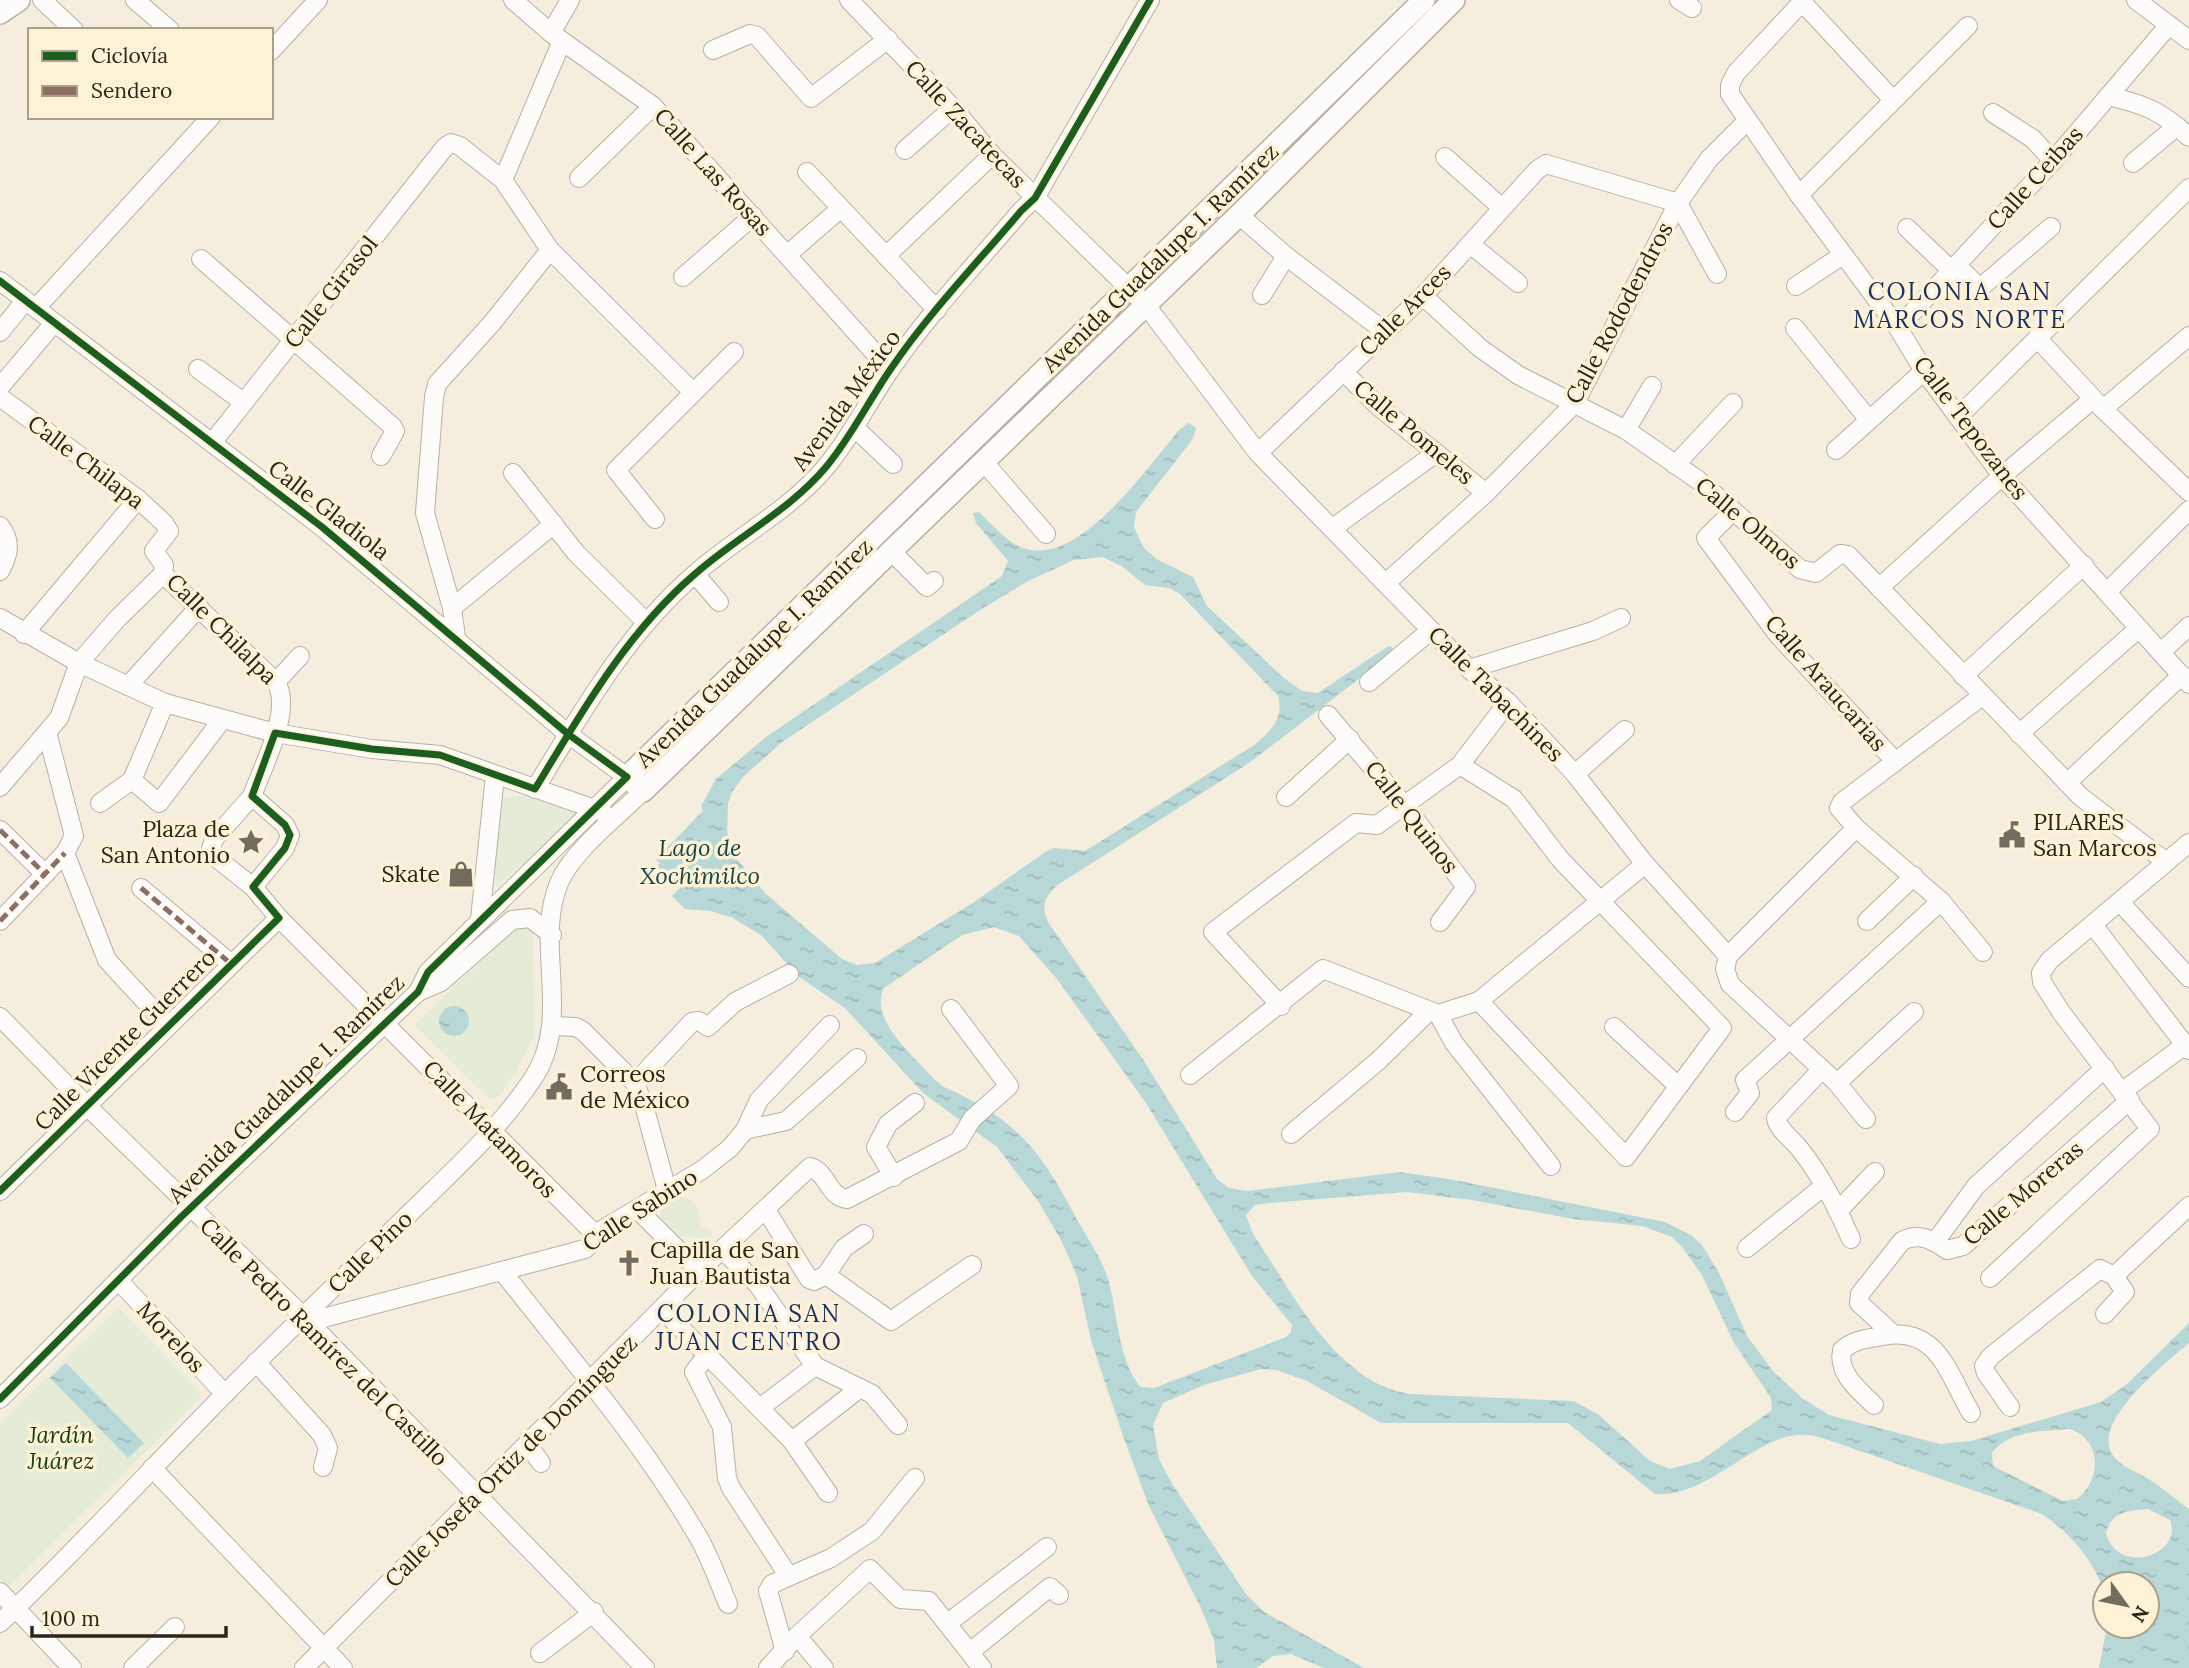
<svg xmlns="http://www.w3.org/2000/svg" width="2189" height="1668" font-family="Lora,serif">
	<style>
		.green { fill: #e4ecd8 }
		.water { fill: url(#water-ripples); fill-rule: evenodd }
		.lines { fill: none; stroke-linecap: round; stroke-linejoin: round }
		.minor-casing { stroke: #b7b1a4; stroke-width: 20 }
		.major-casing { stroke: #b7b1a4; stroke-width: 24 }
		.minor { stroke: #fefcfa; stroke-width: 18 }
		.major { stroke: #fefcfa; stroke-width: 21 }
		.quiet { stroke: #8d6e63; stroke-width: 5; stroke-dasharray: 10 5; stroke-linecap: butt }
		.cycleway-casing { stroke: #fef2d6; stroke-width: 11 }
		.cycleway { stroke: #1b5e20; stroke-width: 7 }
		.labels { text-anchor: middle; stroke-width: 7; stroke-linejoin: round; paint-order: stroke }
		.street-label { font-size: 23px; fill: #2c2619; stroke: #fef2d6 }
		.poi-label { font-size: 23px; fill: #2c2619; stroke: #fef2d6; text-anchor: start }
		.park-label { font-size: 23px; font-style: italic; fill: #183f14; stroke: #fef2d6 }
		.neighbourhood-label { font-size: 24px; letter-spacing: 2px; fill: #173066; stroke: #fef2d6 }
		.water-label { font-size: 24px; font-style: italic; fill: #18474b; stroke: #fef2d6 }
	</style>
	<defs>
		<pattern id="water-ripples" width="26" height="14" patternUnits="userSpaceOnUse" patternTransform="scale(1.75)"><rect width="26" height="14" fill="#b7d8d7"/><path d="M2 4q2-2 4 0t4 0M15 11q2-2 4 0t4 0" fill="none" stroke="#9eb9b8"/></pattern>
	</defs>
	<rect width="100%" height="100%" fill="#f5eedf"/>
	<g class="green">
		<path d="M536 793 583 810 496 887 493 799Z"/>
		<path d="M519 923 533 927 535 1035 516 1071 499 1096 491 1100 415 1025Z"/>
		<path d="M687 1198 698 1207 700 1225 712 1231V1241L706 1246 695 1245 691 1236 677 1238 660 1221C661 1204 672 1196 687 1198Z"/>
		<path d="M118 1308 203 1395 8 1587 0 1578V1423Z"/>
	</g>
	<g class="water">
		<path d="M1189 423 1196 428 1192 440 1136 512 1134 527 1143 547 1158 560 1193 577 1207 606 1284 678 1302 691 1318 693 1387 647 1391 646 1394 652 1249 763 1056 886C1044 899 1041 906 1048 922L1144 1061 1217 1179 1229 1188 1247 1191 1400 1172 1449 1179 1665 1222 1691 1235 1702 1245 1719 1273 1747 1336 1773 1371 1802 1398 1829 1415 1940 1444 1971 1441 2101 1402 2127 1384 2189 1323V1343C2167 1362 2087 1424 2114 1457 2123 1468 2138 1472 2150 1480 2164 1489 2176 1500 2189 1509V1668H2099L2107 1626H2147V1584H2105V1596C2096 1562 2070 1533 2042 1514L1834 1442C1822 1438 1811 1434 1798 1435 1754 1437 1708 1498 1655 1494L1568 1423H1381L1307 1381 1276 1370 1261 1369 1204 1385 1163 1403 1153 1425 1159 1459 1171 1482 1246 1594 1264 1612 1364 1668H1324L1291 1654 1273 1656 1256 1668H1217L1214 1640 1200 1606 1149 1506 1123 1436 1091 1340 1077 1276 1061 1240 1038 1201 997 1147 923 1093 845 1008 798 976 761 935 731 917 710 911 685 909 672 896 680 888 657 866 660 863 656 859 703 811 701 806 716 779 766 737 1002 576 1008 561 976 523 973 513 979 512C994 526 1009 546 1030 550 1084 560 1150 464 1180 429ZM1103 557 1123 567 1145 585 1169 588 1180 594 1278 696C1284 719 1271 731 1254 745L1085 851 1054 848 1047 851 971 904 875 963 857 965 842 959 765 893 732 853 727 831 728 804 732 792 743 777 782 742 977 612 1026 582 1074 560ZM994 927 1019 936 1057 979 1146 1103 1252 1276 1292 1325 1291 1332 1286 1337 1154 1388 1141 1387C1120 1366 1117 1315 1110 1286 1104 1262 1091 1244 1079 1223 1040 1150 1020 1121 942 1086L933 1078C914 1056 868 1019 884 988L962 935ZM1407 1192 1472 1200 1573 1219 1642 1226 1672 1237 1682 1247 1702 1275 1734 1343 1771 1398 1772 1410 1700 1461 1670 1469 1650 1461 1599 1415 1574 1401 1409 1394C1334 1381 1292 1291 1253 1234L1246 1215 1255 1205 1269 1203ZM2069 1429C2102 1438 2102 1480 2077 1499L2063 1501 1993 1466 1992 1453C2007 1430 2044 1431 2069 1429ZM2148 1509 2170 1520C2184 1554 2119 1577 2106 1534 2110 1512 2129 1510 2148 1509Z"/>
		<circle cx="454" cy="1021" r="15"/>
		<path d="M66 1363 144 1443 128 1458 50 1378Z"/>
	</g>
	<g class="lines">
		<g class="minor-casing">
			<g id="minor">
				<path d="M42 0 74 30"/>
				<path d="M135 0 170 30"/>
				<path d="M513 0 551 33 653 106 890 370"/>
				<path d="M849 0 953 108 992 155 1145 304 1258 453 1469 669 1508 702 1575 774 1645 864 1728 956 1725 969 1730 984 1837 1083 1866 1119"/>
				<path d="M1679 0 1692 8"/>
				<path d="M1804 0 1736 73 1730 85V94L1799 195 1898 328 1924 371 2002 476 2189 684"/>
				<path d="M2136 0 2189 40"/>
				<path d="M1802 2 1893 100"/>
				<path d="M551 33 570 0"/>
				<path d="M713 50 750 34 757 36 811 98 888 39"/>
				<path d="M271 51 318 0"/>
				<path d="M2109 96C2146 105 2161 111 2189 137"/>
				<path d="M1993 113 2033 139 2053 161"/>
				<path d="M905 150 953 108"/>
				<path d="M1445 157 1502 208"/>
				<path d="M2133 163 2177 126"/>
				<path d="M807 172 937 310"/>
				<path d="M579 178 653 106"/>
				<path d="M503 180 562 41"/>
				<path d="M1799 195 1968 26"/>
				<path d="M1239 215 1286 256 1384 331"/>
				<path d="M1907 228 1951 270"/>
				<path d="M1470 244 1518 283"/>
				<path d="M788 254 840 209"/>
				<path d="M886 256 992 155"/>
				<path d="M201 259 392 426 395 431 381 456"/>
				<path d="M1956 265 1980 288 2051 227"/>
				<path d="M683 277 753 216"/>
				<path d="M0 281 322 527 568 734 627 777 428 972 418 992 181 1217 0 1399"/>
				<path d="M1796 286 1843 255"/>
				<path d="M1262 295 1286 256"/>
				<path d="M1423 296 1480 348 1518 375 1626 430 1698 480 1800 569 1816 573 1840 554 1848 555 2081 797 2165 861"/>
				<path d="M36 308 211 117"/>
				<path d="M1795 328 1869 420"/>
				<path d="M1898 328 2053 161 2169 25"/>
				<path d="M0 332 25 301"/>
				<path d="M2037 338 2103 409 2189 492"/>
				<path d="M198 369 243 402"/>
				<path d="M1343 371 1379 407 1486 493"/>
				<path d="M0 387 54 323"/>
				<path d="M0 397 138 499 164 523 169 531 154 551 164 565 163 574 276 682C293 710 263 766 252 796L285 825 290 835 285 848 253 887"/>
				<path d="M2103 409 2189 336"/>
				<path d="M1958 417 2189 188"/>
				<path d="M855 428 893 464"/>
				<path d="M1626 430 1652 386"/>
				<path d="M212 443 445 147 451 143 460 146 503 180 550 250 693 392"/>
				<path d="M1836 450 1924 371"/>
				<path d="M1258 453 1423 296 1537 170 1546 164 1678 203 1717 274"/>
				<path d="M983 461 1046 534"/>
				<path d="M1675 465 1733 403"/>
				<path d="M513 473 576 553 646 622"/>
				<path d="M1733 511 1706 538 1778 635 1895 761"/>
				<path d="M655 519 616 470 734 352"/>
				<path d="M0 526C12 541 9 555 0 571"/>
				<path d="M1333 528 1436 453"/>
				<path d="M890 550 927 587 934 581"/>
				<path d="M695 574 719 602"/>
				<path d="M1387 582 1486 493 1575 403 1678 203 1709 159 1747 121"/>
				<path d="M1879 588 2002 476 2093 399"/>
				<path d="M2108 591 2189 510"/>
				<path d="M452 608 554 524"/>
				<path d="M0 618 79 663 165 703 275 733 372 749 440 755 603 812"/>
				<path d="M24 634 138 499"/>
				<path d="M456 637 452 608 425 513 434 397 437 384 492 323 550 250"/>
				<path d="M2161 652 2189 626"/>
				<path d="M1469 669 1593 631 1621 618"/>
				<path d="M1963 676 2084 565"/>
				<path d="M276 682 300 656"/>
				<path d="M1369 682 1431 630"/>
				<path d="M128 686 199 607"/>
				<path d="M1328 715 1405 806 1466 887 1440 922"/>
				<path d="M2019 734 2138 629"/>
				<path d="M1460 765 1514 799 1560 859 1722 1028 1626 1157 1479 1001"/>
				<path d="M1575 774 1625 730"/>
				<path d="M132 780 159 803 221 721"/>
				<path d="M132 780 165 703"/>
				<path d="M2067 783 2182 675"/>
				<path d="M0 787 59 718 79 663 117 619 163 574"/>
				<path d="M535 789C581 713 627 632 695 574 737 537 790 510 826 467 851 437 868 402 890 370 928 314 977 263 1021 211L1035 198 1150 0"/>
				<path d="M252 796 214 839 211 849 215 857 253 887 279 918 595 1234"/>
				<path d="M1286 797 1350 739"/>
				<path d="M100 803 132 780"/>
				<path d="M1856 828 1941 901 1983 952"/>
				<path d="M0 830 45 874"/>
				<path d="M65 853 107 960 167 1025"/>
				<path d="M141 888 230 963"/>
				<path d="M2120 902 2189 978"/>
				<path d="M480 919 495 776"/>
				<path d="M0 921 65 853 74 836 47 732"/>
				<path d="M1867 921 1914 876"/>
				<path d="M2093 925 2189 1050"/>
				<path d="M1728 956 1856 828 1839 808 1842 802 1982 696"/>
				<path d="M418 992 441 982 512 920 530 918 552 935"/>
				<path d="M1281 1006 1213 932 1356 823 1377 825 1460 765 1508 702"/>
				<path d="M1438 1014 1454 1043 1551 1166"/>
				<path d="M0 1017 88 1107 304 1317 645 1668"/>
				<path d="M553 1026 576 1027 583 1031 635 1083 645 1109 667 1190"/>
				<path d="M1614 1027 1678 1086"/>
				<path d="M1822 1069 1776 1118C1778 1130 1791 1138 1799 1148 1821 1175 1837 1208 1851 1239"/>
				<path d="M1190 1075 1323 969 1438 1014 1479 1001 1645 864"/>
				<path d="M635 1083 692 1022 699 1021 708 1027 735 1002 789 974"/>
				<path d="M1837 1083 1914 1012"/>
				<path d="M2123 1091 2185 1045"/>
				<path d="M1735 1112 1750 1093 1745 1080 1941 901"/>
				<path d="M745 1130 786 1121 857 1058"/>
				<path d="M1291 1134 1378 1061 1429 1011"/>
				<path d="M894 1177 876 1147 888 1124 915 1103"/>
				<path d="M0 1191 279 918"/>
				<path d="M637 1209 699 1271"/>
				<path d="M766 1210 809 1279 814 1281 826 1275 891 1321 972 1265"/>
				<path d="M1838 1211 1875 1172"/>
				<path d="M1935 1242 1976 1186 2105 1068"/>
				<path d="M1747 1248 1824 1186"/>
				<path d="M723 1250 758 1285 815 1366 872 1394 898 1425"/>
				<path d="M502 1271C571 1359 644 1443 700 1540 711 1560 719 1583 728 1604"/>
				<path d="M826 1275 844 1248 864 1234"/>
				<path d="M2114 1276 2189 1206"/>
				<path d="M1990 1278 2150 1129 2061 1012 2042 982 2041 973 2049 961 2189 843"/>
				<path d="M118 1280 225 1394"/>
				<path d="M663 1310 792 1441 828 1493"/>
				<path d="M308 1322 585 1249 593 1242 595 1234 702 1170 730 1148 745 1130 759 1100 830 1025"/>
				<path d="M1892 1333 1859 1303 1860 1294 1902 1241C1918 1232 1933 1240 1947 1250L1963 1246 2130 1100"/>
				<path d="M708 1354 694 1372 722 1427 727 1478 731 1488 788 1575"/>
				<path d="M256 1362 322 1435 328 1448 323 1467"/>
				<path d="M1874 1405C1859 1390 1837 1374 1842 1350 1855 1339 1867 1339 1883 1336 1937 1325 1948 1373 1971 1413"/>
				<path d="M761 1407 815 1366"/>
				<path d="M2010 1407 1986 1373 1984 1366 1990 1357 2100 1269 2114 1276 2125 1292 2105 1314"/>
				<path d="M792 1441 860 1388"/>
				<path d="M528 1445 541 1463"/>
				<path d="M152 1468 343 1668"/>
				<path d="M0 1592 72 1668"/>
				<path d="M0 1623C89 1539 170 1447 257 1362 309 1310 362 1260 414 1209 456 1168 499 1129 532 1080 574 1019 533 945 559 883 572 851 618 816 643 791"/>
				<path d="M948 1623 1047 1547"/>
				<path d="M797 1636 824 1668"/>
				<path d="M785 1651 768 1591 772 1584 831 1558 872 1531 915 1478"/>
				<path d="M970 1652 1050 1587 1059 1595"/>
				<path d="M540 1653 594 1612"/>
				<path d="M133 1668 175 1627"/>
				<path d="M304 1668 699 1271 810 1167C827 1171 828 1197 847 1199L959 1141 972 1119 1009 1086 951 1009"/>
				<path d="M768 1668 797 1636 870 1569 900 1599 929 1601 982 1668"/>
			</g>
		</g>
		<g class="major-casing">
			<g id="major">
				<path d="M1424 0 627 777 643 791 1239 215 1454 0"/>
				<path d="M0 13 19 0"/>
			</g>
		</g>
		<use href="#minor" class="minor"/>
		<use href="#major" class="major"/>
		<g class="quiet">
			<path d="M0 830 45 874"/>
			<path d="M141 888 230 963"/>
			<path d="M0 921 65 853"/>
		</g>
		<g class="cycleway-casing">
			<g id="cycleway">
				<path d="M0 281 322 527 568 734 627 777 428 972 418 992 181 1217 0 1399"/>
				<path d="M0 1191 279 918 253 887 285 848 290 835 285 825 252 796 275 733 372 749 440 755 535 789C581 713 627 632 695 574 737 537 790 510 826 467 851 437 868 402 890 370 928 314 977 263 1021 211L1035 198 1150 0"/>
			</g>
		</g>
		<use href="#cycleway" class="cycleway"/>
	</g>
	<defs>
		<g id="civic-bare" transform="scale(2.1)"><path d="M-.6-6.5H3V-4.5H.6V-3L4-1V1h2V6H-6V1h2V-1L-.6-3ZM-1.2 2.5V6h2.4V2.5Z" fill="#726c5e" stroke="#fef2d6" stroke-width="2.5" paint-order="stroke"/></g>
		<g id="sight-bare" transform="scale(2.1)"><path d="M0-6L1.8-2.2L6-1.7L2.9 1.2L3.7 5.4L0 3.3L-3.7 5.4L-2.9 1.2L-6-1.7L-1.8-2.2Z" fill="#726c5e" stroke="#fef2d6" stroke-width="2.5" paint-order="stroke"/></g>
		<g id="shop-bare" transform="scale(2.1)"><path d="M-5-2.5h2.3a2.7 3.5 0 0 1 5.4 0H5L5.5 6h-11ZM-1.5-2.5h3a1.5 2.3 0 0 0-3 0Z" fill="#726c5e" stroke="#fef2d6" stroke-width="2.5" paint-order="stroke"/></g>
		<g id="church-bare" transform="scale(2.1)"><path d="M-1.2-6h2.4v3.5h3.3v2.4h-3.3V6h-2.4V-.1h-3.3v-2.4h3.3Z" fill="#726c5e" stroke="#fef2d6" stroke-width="2.5" paint-order="stroke"/></g>
	</defs>
	<g fill-rule="evenodd">
		<use href="#civic-bare" x="2012" y="835"/>
		<use href="#sight-bare" x="251" y="842"/>
		<use href="#shop-bare" x="461" y="874"/>
		<use href="#civic-bare" x="559" y="1087"/>
		<use href="#church-bare" x="629" y="1263"/>
	</g>
	<g class="labels">
		<g class="street-label">
			<text transform="translate(966 124) rotate(47)" y="8">Calle Zacatecas</text>
			<text transform="translate(713 172) rotate(48)" y="8">Calle Las Rosas</text>
			<text transform="translate(2035 178) rotate(-48)" y="8">Calle Ceibas</text>
			<text transform="translate(1160 258) rotate(-44)" y="8">Avenida Guadalupe I. Ramírez</text>
			<text transform="translate(331 292) rotate(-52)" y="8">Calle Girasol</text>
			<text transform="translate(1405 310) rotate(-45)" y="8">Calle Arces</text>
			<text transform="translate(1619 313) rotate(-62)" y="8">Calle Rododendros</text>
			<text transform="translate(846 400) rotate(-54)" y="8">Avenida México</text>
			<text transform="translate(1971 428) rotate(53)" y="8">Calle Tepozanes</text>
			<text transform="translate(1414 432) rotate(40)" y="8">Calle Pomeles</text>
			<text transform="translate(86 462) rotate(37)" y="8">Calle Chilapa</text>
			<text transform="translate(329 510) rotate(38)" y="8">Calle Gladiola</text>
			<text transform="translate(1748 523) rotate(40)" y="8">Calle Olmos</text>
			<text transform="translate(222 629) rotate(45)" y="8">Calle Chilalpa</text>
			<text transform="translate(754 653) rotate(-44)" y="8">Avenida Guadalupe I. Ramírez</text>
			<text transform="translate(1826 683) rotate(49)" y="8">Calle Araucarias</text>
			<text transform="translate(1496 694) rotate(45)" y="8">Calle Tabachines</text>
			<text transform="translate(1412 817) rotate(52)" y="8">Calle Quinos</text>
			<text transform="translate(125 1040) rotate(-45)" y="8">Calle Vicente Guerrero</text>
			<text transform="translate(286 1089) rotate(-44)" y="8">Avenida Guadalupe I. Ramírez</text>
			<text transform="translate(490 1129) rotate(46)" y="8">Calle Matamoros</text>
			<text transform="translate(2023 1193) rotate(-40)" y="8">Calle Moreras</text>
			<text transform="translate(640 1210) rotate(-33)" y="8">Calle Sabino</text>
			<text transform="translate(370 1252) rotate(-44)" y="8">Calle Pino</text>
			<text transform="translate(171 1337) rotate(47)" y="8">Morelos</text>
			<text transform="translate(324 1342) rotate(45)" y="8">Calle Pedro Ramírez del Castillo</text>
			<text transform="translate(511 1461) rotate(-45)" y="8">Calle Josefa Ortiz de Domínguez</text>
		</g>
		<g class="poi-label">
			<text x="2033" y="830">PILARES<tspan x="2033" dy="26">San Marcos</tspan></text>
			<text x="230" y="837" text-anchor="end">Plaza de<tspan x="230" dy="26">San Antonio</tspan></text>
			<text x="440" y="882" text-anchor="end">Skate</text>
			<text x="580" y="1082">Correos<tspan x="580" dy="26">de México</tspan></text>
			<text x="650" y="1258">Capilla de San<tspan x="650" dy="26">Juan Bautista</tspan></text>
		</g>
		<g class="park-label">
			<text x="61" y="1443">Jardín<tspan x="61" dy="26">Juárez</tspan></text>
		</g>
		<g class="neighbourhood-label">
			<text x="1960" y="300">COLONIA SAN<tspan x="1960" dy="28">MARCOS NORTE</tspan></text>
			<text x="749" y="1322">COLONIA SAN<tspan x="749" dy="28">JUAN CENTRO</tspan></text>
		</g>
		<g class="water-label">
			<text x="700" y="856">Lago de<tspan x="700" dy="28">Xochimilco</tspan></text>
		</g>
	</g>
	<rect x="28" y="28" width="245" height="91" fill="#fef2d6" stroke="#aaa08a" stroke-width="2"/>
	<rect x="42" y="51" width="35" height="10" fill="#1b5e20" stroke="#aaa08a" stroke-width="2"/>
	<text x="91" y="63" font-size="21" fill="#2c2619">Ciclovía</text>
	<rect x="42" y="86" width="35" height="10" fill="#8d6e63" stroke="#aaa08a" stroke-width="2"/>
	<text x="91" y="98" font-size="21" fill="#2c2619">Sendero</text>
	<g transform="translate(2126 1605) rotate(123)"><circle r="33" fill="#fef2d6" stroke="#aaa08a" stroke-width="2"/>
	<path d="M0-5L12 26L0 18L-12 26Z" fill="#726c5e"/>
	<text y="-10" font-size="19" font-weight="bold" text-anchor="middle" fill="#2c2619">N</text>
	</g>
	<path d="M32 1626v10h194v-10" fill="none" stroke="#2c2619" stroke-width="3.5"/>
	<text x="42" y="1626" font-size="21" fill="#2c2619" stroke="#fef2d6" stroke-width="5" paint-order="stroke">100 m</text>
</svg>
